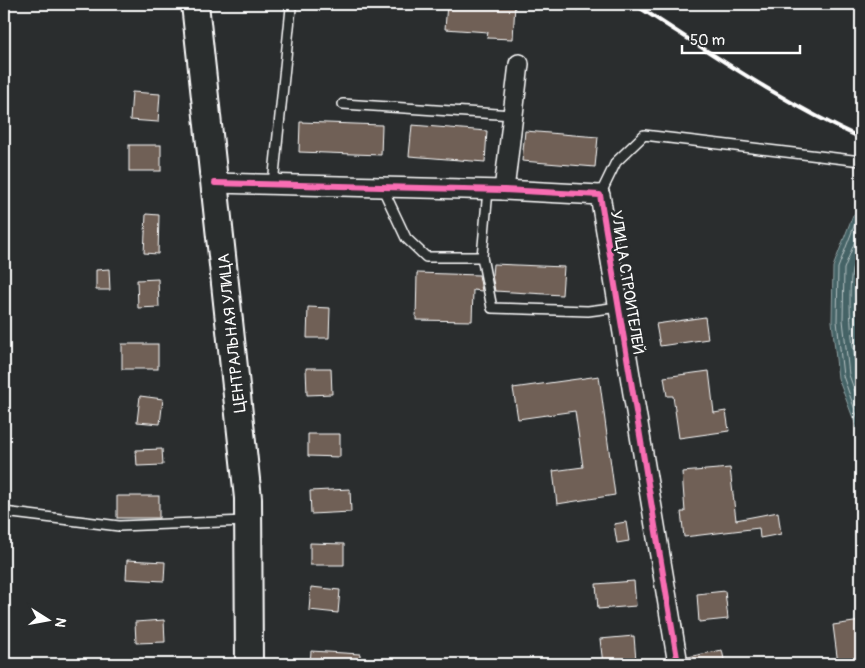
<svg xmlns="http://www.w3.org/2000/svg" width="865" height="668" font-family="Pangolin,sans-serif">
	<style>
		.water { fill: #456366; stroke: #8fa1a3 }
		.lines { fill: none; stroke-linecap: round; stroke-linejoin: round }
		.shore { stroke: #b5c1c2; stroke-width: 1 }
		.building { fill: #6f6056; stroke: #fff }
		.lane-casing { stroke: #fff; stroke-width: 12 }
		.street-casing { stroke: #fff; stroke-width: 22 }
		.secondary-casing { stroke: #fff; stroke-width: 30 }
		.lane { stroke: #2a2d2e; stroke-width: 9 }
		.street { stroke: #2a2d2e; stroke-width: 19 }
		.secondary { stroke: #2a2d2e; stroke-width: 26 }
		.rail { stroke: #fff; stroke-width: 4 }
		.cycleway-casing { stroke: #2a2d2e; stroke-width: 9 }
		.cycleway { stroke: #f96db3; stroke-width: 6 }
		.labels { text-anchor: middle; stroke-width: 5; stroke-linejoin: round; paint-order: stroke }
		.street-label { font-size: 16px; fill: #fff; stroke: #2a2d2e }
	</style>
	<rect width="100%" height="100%" fill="#2a2d2e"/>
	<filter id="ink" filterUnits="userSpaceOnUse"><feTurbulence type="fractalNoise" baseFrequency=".02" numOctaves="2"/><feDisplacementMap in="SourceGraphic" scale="10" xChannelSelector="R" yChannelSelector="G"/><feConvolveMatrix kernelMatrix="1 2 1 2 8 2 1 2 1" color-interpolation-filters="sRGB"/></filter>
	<g filter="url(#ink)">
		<path class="water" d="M861 214V439L838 378 832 321 833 267 853 215Z"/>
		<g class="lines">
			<g class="shore">
				<path d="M861 219 856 221 838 268 837 321 843 376 861 427"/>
				<path d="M861 226 844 269 843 320 849 375 861 408"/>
				<path d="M861 246C858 254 853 263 852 271 847 297 852 361 861 386"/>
			</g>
		</g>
		<g class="building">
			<path d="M447 4H515L513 39 487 38 488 32 445 29Z"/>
			<path d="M132 92 160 94 158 122 130 120Z"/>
			<path d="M300 122 382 125 381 155 299 152Z"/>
			<path d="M412 125 487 131 485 162 409 156Z"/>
			<path d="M525 131 598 137 595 167 522 161Z"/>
			<rect x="129" y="145" width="32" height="26"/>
			<path d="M146 214 159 215 158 254 144 253Z"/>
			<path d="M493 264 564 267 562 295 495 291 492 275Z"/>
			<path d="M109 269 110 290H96V270Z"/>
			<path d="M417 273 479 275 482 291 473 290 472 321 416 320Z"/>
			<path d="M158 279 159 307 138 308 137 280Z"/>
			<path d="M308 307 330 308 329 338H307Z"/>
			<path d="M705 317 708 339 660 346 656 324Z"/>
			<rect x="122" y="344" width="36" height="25"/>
			<path d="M306 368H331L332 394 307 395Z"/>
			<path d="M709 371 714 413 726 411 729 431 679 438 673 396H667L664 377Z"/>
			<path d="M599 376 615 495 557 504 553 471 583 467 575 411 518 419 513 388Z"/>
			<path d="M140 396 163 399 160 424 137 422Z"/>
			<path d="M308 434H340V457L308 456Z"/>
			<path d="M162 449 163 465 137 466 136 450Z"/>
			<path d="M730 468 736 520 778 512 781 534 760 538 759 528 684 537 681 512H685L682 472Z"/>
			<path d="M350 489 351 512 311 514 310 491Z"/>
			<rect x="117" y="496" width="42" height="22"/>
			<path d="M626 522 629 541 617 543 614 524Z"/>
			<path d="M310 543 344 544V565H310Z"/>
			<path d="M127 560 165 562 164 581 126 579Z"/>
			<path d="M634 581 636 606 598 609 596 584Z"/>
			<path d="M311 587 340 590 338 613 309 610Z"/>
			<path d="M725 591 728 619 699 622 697 594Z"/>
			<path d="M164 620 165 642 136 643 135 622Z"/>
			<path d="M861 621V664H838L833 625Z"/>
			<path d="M634 636 636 661 603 664 600 639Z"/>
			<path d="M722 650 725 664H689L688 657Z"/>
			<path d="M311 651 360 654V664H310Z"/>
		</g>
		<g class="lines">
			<g class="lane-casing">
				<g id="lane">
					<path d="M343 104 513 115"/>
					<path d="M273 184 291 8"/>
					<path d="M382 187 406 238 426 257H482L488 190"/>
					<path d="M600 195 616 162 644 135 861 161"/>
					<path d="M482 257 492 308 588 311 619 307"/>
					<path d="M4 512 119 526 246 521"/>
				</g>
			</g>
			<g class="street-casing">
				<g id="street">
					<path d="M215 183 504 190 600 195 678 664"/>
					<path d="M504 190 519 64"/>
				</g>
			</g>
			<g class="secondary-casing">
				<path id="secondary" d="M195 4 248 498 249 664"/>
			</g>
			<use href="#lane" class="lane"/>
			<use href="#street" class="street"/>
			<use href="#secondary" class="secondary"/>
			<path class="rail" d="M634 4C708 51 781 102 861 138"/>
			<g class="cycleway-casing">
				<path id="cycleway" d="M215 183 504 190 600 195 678 664"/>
			</g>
			<use href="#cycleway" class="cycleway"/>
		</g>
	</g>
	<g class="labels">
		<g class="street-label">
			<text transform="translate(628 282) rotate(81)" y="6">УЛИЦА СТРОИТЕЛЕЙ</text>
			<text transform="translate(231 333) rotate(-96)" y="6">ЦЕНТРАЛЬНАЯ УЛИЦА</text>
		</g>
	</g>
	<rect width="865" height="668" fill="none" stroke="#2a2d2e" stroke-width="20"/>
	<rect x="10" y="10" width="845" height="648" fill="none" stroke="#fff" stroke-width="2" filter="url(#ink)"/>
	<g transform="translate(48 620) rotate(101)" stroke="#2a2d2e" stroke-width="4" paint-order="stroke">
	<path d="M0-4L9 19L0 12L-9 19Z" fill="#ffffff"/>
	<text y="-8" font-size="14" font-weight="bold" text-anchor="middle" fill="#ffffff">N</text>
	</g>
	<path d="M682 45v8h118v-8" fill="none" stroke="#ffffff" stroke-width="2.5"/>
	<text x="690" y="45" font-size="15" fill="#ffffff" stroke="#2a2d2e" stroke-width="4" paint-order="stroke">50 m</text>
</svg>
